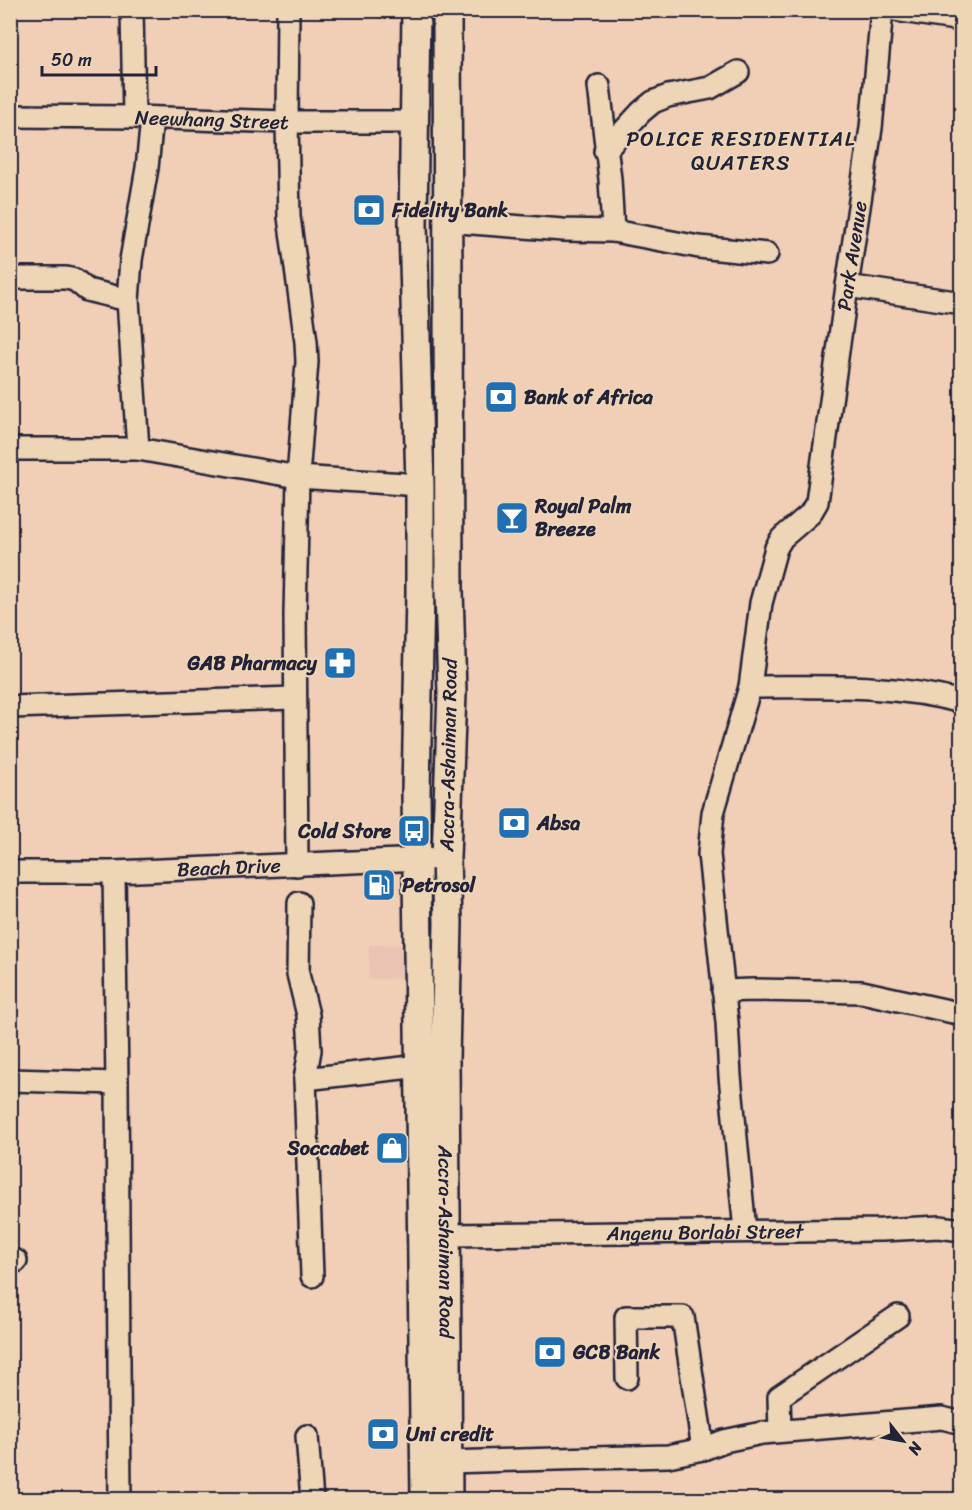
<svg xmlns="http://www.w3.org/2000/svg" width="972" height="1510" font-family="Sriracha,sans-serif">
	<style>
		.built { fill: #ebc3b2 }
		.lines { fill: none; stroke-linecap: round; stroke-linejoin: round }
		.minor-casing { stroke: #22223b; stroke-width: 26 }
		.major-casing { stroke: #22223b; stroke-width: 32 }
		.minor { stroke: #edd5b5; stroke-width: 21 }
		.major { stroke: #edd5b5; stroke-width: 27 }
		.labels { text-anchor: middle; stroke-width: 4.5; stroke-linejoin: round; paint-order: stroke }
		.street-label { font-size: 20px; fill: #22223b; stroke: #edd5b5 }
		.poi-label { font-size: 20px; font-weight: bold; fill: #22223b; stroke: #edd5b5; text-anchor: start }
		.neighbourhood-label { font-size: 21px; letter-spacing: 1.5px; fill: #22223b; stroke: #edd5b5 }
	</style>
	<rect width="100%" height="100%" fill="#f1ceb6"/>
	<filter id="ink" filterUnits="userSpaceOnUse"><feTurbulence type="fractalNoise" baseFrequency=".0167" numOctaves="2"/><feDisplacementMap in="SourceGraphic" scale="12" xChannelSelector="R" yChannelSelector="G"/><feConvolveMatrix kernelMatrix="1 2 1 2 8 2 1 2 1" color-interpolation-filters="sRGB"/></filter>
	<g filter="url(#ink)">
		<path class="built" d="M416 944V978L369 979V945Z"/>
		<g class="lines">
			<g class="minor-casing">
				<g id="minor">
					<path d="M132 10 134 117"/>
					<path d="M288 10 287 122 289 217 306 342 307 362 298 477 295 615 297 865"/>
					<path d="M895 10 962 20"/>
					<path d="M599 86 610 179 613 231"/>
					<path id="s1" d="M10 116 134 117 287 122H414"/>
					<path d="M605 151 641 112 653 102 668 96 710 88 738 72"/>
					<path d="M446 221 563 230 613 231 699 247 767 254"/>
					<path d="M10 278H66L75 280 87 290 128 300"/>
					<path d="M847 286 962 303"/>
					<path d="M10 449H138L298 477 420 485"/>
					<path d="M138 449 128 300 131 260 147 168 152 118"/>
					<path d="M750 687C820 687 893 683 962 702"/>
					<path d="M10 707 294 698"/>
					<path id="s2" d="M10 872H114L446 858"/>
					<path d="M114 872 117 1083 120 1500"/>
					<path d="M299 903 298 974 308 1015 310 1050 305 1079"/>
					<path d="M723 991 753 990 862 992 962 1014"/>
					<path d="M10 1080 117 1083"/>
					<path id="s3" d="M745 1231 730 1076 727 1022 709 854 713 813 750 687 761 603 776 548 782 538 810 514 817 502 847 286 871 128 882 10"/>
					<path id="s4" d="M447 1235 882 1230 939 1227 962 1230"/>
					<path d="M10 1261H16"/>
					<path d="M312 1276 305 1079 420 1066"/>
					<path d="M627 1378 626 1317H683L703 1449"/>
					<path d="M780 1431 779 1397 898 1316"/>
					<path d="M307 1436 312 1500"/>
					<path d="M448 1462 668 1456 703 1449 724 1441 762 1433 942 1418 962 1423"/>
				</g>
			</g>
			<g class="major-casing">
				<g id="major">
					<path d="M416 10 413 225 420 485V593L416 792 425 1500"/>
					<path id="s5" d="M447 10 449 591 452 693 446 858 448 923 445 1060 448 1500"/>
				</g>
			</g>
			<use href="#minor" class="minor"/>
			<use href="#major" class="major"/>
		</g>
	</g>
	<defs>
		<g id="bank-square" transform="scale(1.725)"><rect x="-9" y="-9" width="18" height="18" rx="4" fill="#1f6fb2" stroke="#edd5b5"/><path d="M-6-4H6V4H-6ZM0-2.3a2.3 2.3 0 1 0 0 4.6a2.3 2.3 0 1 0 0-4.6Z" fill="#fff"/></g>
		<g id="bar-square" transform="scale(1.725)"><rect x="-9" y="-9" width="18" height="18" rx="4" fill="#1f6fb2" stroke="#edd5b5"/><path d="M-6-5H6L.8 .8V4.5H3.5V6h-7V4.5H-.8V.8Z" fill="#fff"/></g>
		<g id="pharmacy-square" transform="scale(1.725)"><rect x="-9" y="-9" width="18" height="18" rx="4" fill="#1f6fb2" stroke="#edd5b5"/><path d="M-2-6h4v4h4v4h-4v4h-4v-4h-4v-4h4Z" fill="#fff"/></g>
		<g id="bus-square" transform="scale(1.725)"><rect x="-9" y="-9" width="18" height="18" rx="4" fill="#1f6fb2" stroke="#edd5b5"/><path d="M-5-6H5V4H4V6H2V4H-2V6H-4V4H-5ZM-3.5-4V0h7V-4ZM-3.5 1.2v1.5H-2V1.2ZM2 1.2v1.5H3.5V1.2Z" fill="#fff"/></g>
		<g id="fuel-square" transform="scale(1.725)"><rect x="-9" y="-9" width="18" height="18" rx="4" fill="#1f6fb2" stroke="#edd5b5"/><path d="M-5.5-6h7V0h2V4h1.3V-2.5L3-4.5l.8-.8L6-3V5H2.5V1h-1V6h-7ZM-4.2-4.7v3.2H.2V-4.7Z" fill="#fff"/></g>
		<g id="shop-square" transform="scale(1.725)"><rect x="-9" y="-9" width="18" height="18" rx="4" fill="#1f6fb2" stroke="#edd5b5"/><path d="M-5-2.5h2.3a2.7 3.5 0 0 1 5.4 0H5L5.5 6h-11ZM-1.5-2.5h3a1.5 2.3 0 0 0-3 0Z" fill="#fff"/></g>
	</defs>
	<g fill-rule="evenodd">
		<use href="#bank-square" x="369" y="210"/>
		<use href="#bank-square" x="501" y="397"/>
		<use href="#bar-square" x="512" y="518"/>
		<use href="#pharmacy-square" x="340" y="663"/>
		<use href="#bank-square" x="514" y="823"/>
		<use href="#bus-square" x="414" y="831"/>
		<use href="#fuel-square" x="379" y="885"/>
		<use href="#shop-square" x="392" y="1148"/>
		<use href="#bank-square" x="550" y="1352"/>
		<use href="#bank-square" x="383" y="1434"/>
	</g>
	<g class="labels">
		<g class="street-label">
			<text dy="7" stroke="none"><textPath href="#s1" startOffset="202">Neewhang Street</textPath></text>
			<text dy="7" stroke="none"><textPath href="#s3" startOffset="1004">Park Avenue</textPath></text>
			<text transform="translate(448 755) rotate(-89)" y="7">Accra-Ashaiman Road</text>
			<text dy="7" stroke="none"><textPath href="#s2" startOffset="219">Beach Drive</textPath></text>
			<text dy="7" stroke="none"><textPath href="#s4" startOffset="258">Angenu Borlabi Street</textPath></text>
			<text dy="7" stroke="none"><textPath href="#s5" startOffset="1232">Accra-Ashaiman Road</textPath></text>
		</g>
		<g class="poi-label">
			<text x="392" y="217">Fidelity Bank</text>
			<text x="524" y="404">Bank of Africa</text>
			<text x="535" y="513">Royal Palm<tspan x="535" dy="23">Breeze</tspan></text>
			<text x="317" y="670" text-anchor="end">GAB Pharmacy</text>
			<text x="537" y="830">Absa</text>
			<text x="391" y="838" text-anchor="end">Cold Store</text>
			<text x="402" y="892">Petrosol</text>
			<text x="369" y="1155" text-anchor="end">Soccabet</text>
			<text x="573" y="1359">GCB Bank</text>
			<text x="406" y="1441">Uni credit</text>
		</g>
		<g class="neighbourhood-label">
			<text x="741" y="146">POLICE RESIDENTIAL<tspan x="741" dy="24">QUATERS</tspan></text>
		</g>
	</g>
	<rect width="972" height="1510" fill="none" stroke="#edd5b5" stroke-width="36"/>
	<rect x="18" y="18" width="936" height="1474" fill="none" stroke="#22223b" stroke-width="2" filter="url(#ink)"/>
	<g transform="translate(903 1441) rotate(121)" stroke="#edd5b5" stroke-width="4.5" paint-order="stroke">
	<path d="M0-4.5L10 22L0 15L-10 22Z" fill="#22223b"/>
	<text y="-9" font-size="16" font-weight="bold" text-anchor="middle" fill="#22223b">N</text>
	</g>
	<path d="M42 66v9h114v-9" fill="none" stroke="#22223b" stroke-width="3"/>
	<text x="51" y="66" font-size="18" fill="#22223b" stroke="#edd5b5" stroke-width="4.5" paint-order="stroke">50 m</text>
</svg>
